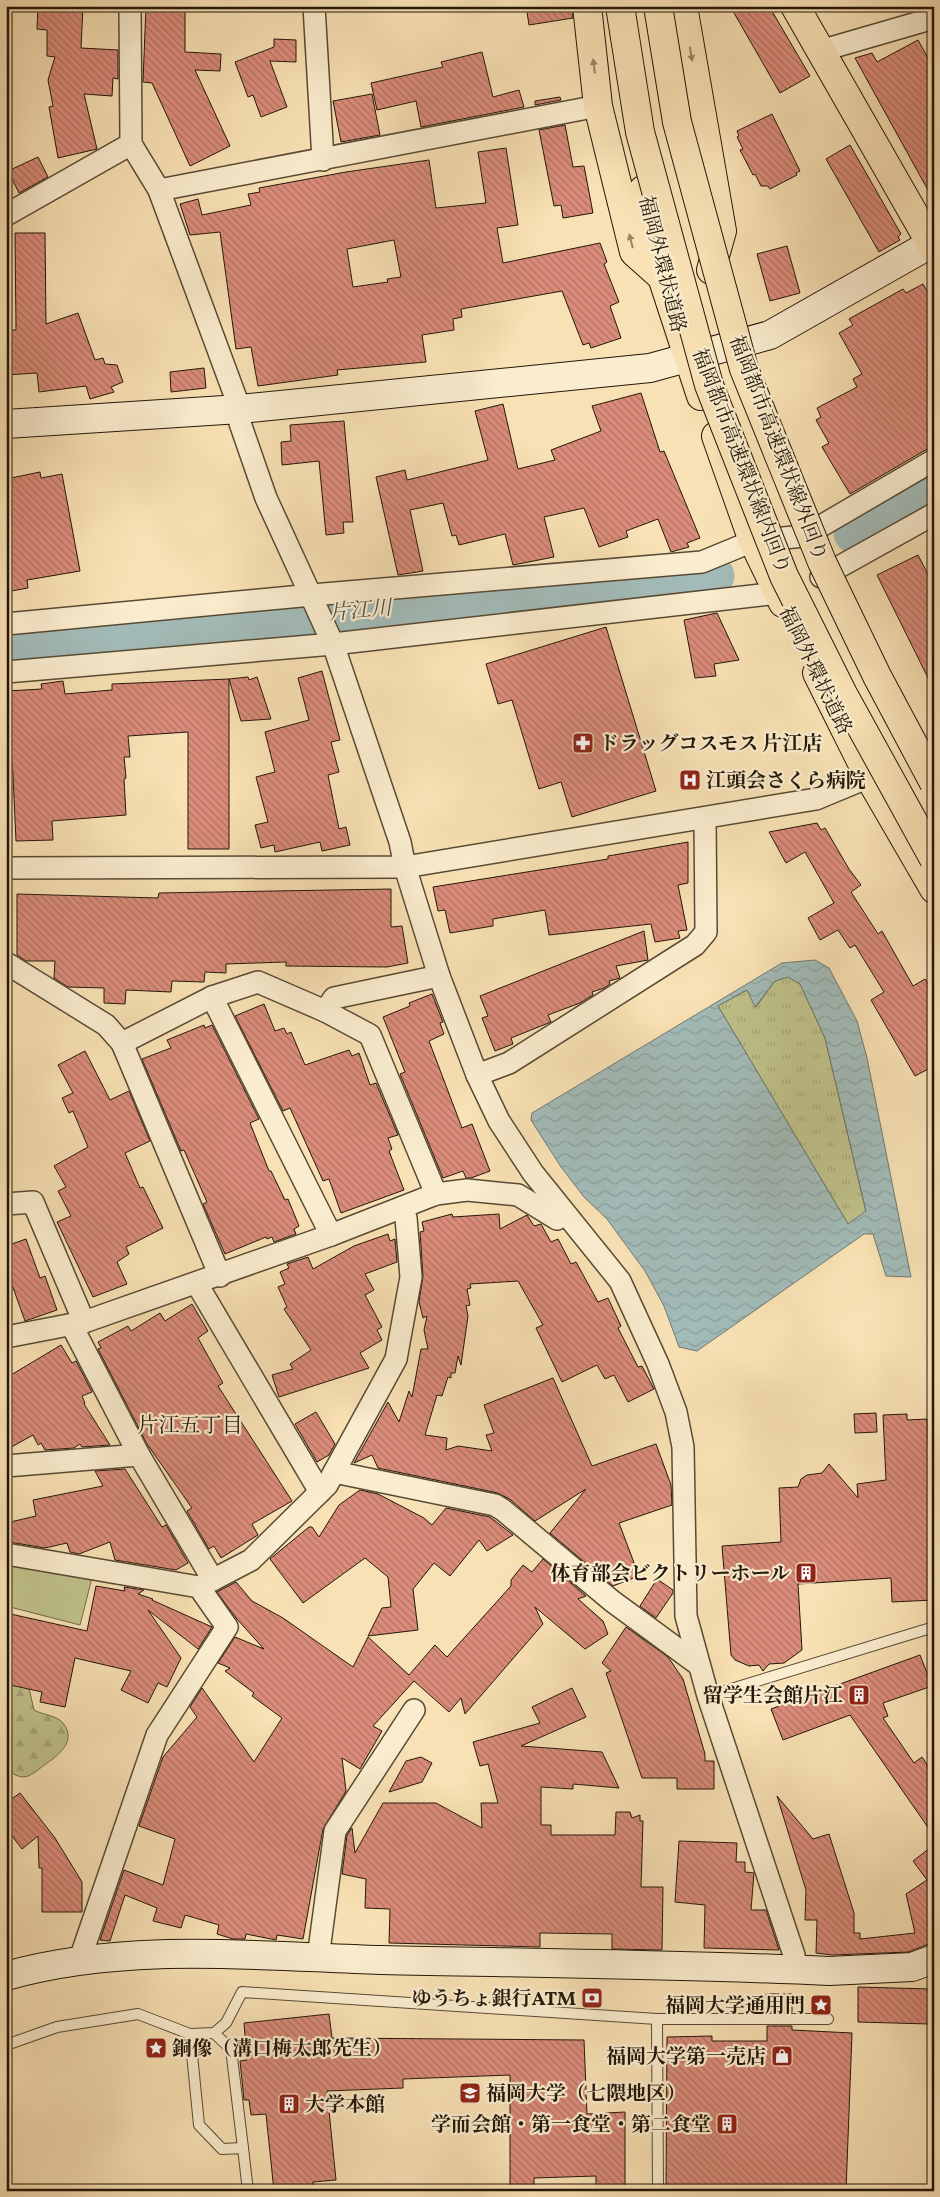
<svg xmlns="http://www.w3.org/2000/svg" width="940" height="2197" font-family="Vollkorn,'Noto Serif JP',serif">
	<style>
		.grass { fill: url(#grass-tufts); stroke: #726c4a }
		.forest { fill: url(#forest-firs); stroke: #726c4a }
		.park { fill: #c0c28b; stroke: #726c4a }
		.water { fill: url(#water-waves); stroke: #6f7972; fill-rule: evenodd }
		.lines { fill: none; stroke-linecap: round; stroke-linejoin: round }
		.river { stroke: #a2bbb8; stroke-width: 41 }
		.building { fill: url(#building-back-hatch); stroke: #231709; fill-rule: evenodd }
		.lane-casing { stroke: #584a34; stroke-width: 12 }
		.street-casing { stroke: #584a34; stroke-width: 24 }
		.secondary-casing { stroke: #231709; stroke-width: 30 }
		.primary-casing { stroke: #231709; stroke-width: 30 }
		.highway-casing { stroke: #231709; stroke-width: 30 }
		.lane { stroke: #faecce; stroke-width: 10 }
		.street { stroke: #faecce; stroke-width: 21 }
		.secondary { stroke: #faecce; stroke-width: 28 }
		.primary { stroke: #f8e1b4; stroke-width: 28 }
		.highway { stroke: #f8e1b4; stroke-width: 28 }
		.highway-bridge-casing { stroke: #231709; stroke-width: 30; stroke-linecap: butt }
		.highway-bridge { stroke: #f8e1b4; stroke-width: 28 }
		.oneway { fill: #988667 }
		.labels { text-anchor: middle; stroke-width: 4.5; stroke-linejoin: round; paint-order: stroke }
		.street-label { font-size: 20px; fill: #231709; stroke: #faecce }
		.poi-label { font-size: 20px; font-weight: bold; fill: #231709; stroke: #faecce; text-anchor: end }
		.water-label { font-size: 21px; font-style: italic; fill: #4f5046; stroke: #faecce }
		.neighbourhood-label { font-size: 21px; fill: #231709; stroke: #faecce }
	</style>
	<defs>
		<pattern id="grass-tufts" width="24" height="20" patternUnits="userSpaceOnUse" patternTransform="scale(1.25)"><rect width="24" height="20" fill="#c0c28b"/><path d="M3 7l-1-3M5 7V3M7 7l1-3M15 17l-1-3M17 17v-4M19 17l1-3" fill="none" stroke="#a5a677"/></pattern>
		<pattern id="forest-firs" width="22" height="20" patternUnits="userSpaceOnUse" patternTransform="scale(1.25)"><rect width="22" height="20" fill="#c0c28b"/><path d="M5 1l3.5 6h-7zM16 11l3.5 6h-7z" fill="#a5a677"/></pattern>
		<pattern id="water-waves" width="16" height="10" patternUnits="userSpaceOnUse" patternTransform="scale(1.25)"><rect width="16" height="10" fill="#a2bbb8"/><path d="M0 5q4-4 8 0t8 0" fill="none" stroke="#8ba09d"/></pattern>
		<pattern id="building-back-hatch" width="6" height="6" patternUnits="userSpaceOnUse" patternTransform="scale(1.25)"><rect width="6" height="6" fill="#db8c7a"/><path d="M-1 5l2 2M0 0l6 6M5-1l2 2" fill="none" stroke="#b17162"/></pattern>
	</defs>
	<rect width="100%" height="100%" fill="#f8e1b4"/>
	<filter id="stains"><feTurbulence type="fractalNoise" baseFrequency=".004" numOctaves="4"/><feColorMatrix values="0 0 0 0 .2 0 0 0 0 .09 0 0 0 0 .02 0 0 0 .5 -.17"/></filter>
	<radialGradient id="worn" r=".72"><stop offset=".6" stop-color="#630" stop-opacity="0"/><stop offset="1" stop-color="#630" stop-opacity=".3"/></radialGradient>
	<path class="grass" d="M788 977 800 984 825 1038 866 1212 848 1224 718 1006 747 990 756 1007 775 981Z"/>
	<path class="forest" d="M6 1669 29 1688 34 1710C43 1715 56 1715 63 1723 78 1742 57 1756 43 1766 38 1770 30 1777 23 1777 17 1777 10 1772 6 1768Z"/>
	<path class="park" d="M6 1564 92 1578 80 1625 6 1606Z"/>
	<path class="water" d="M815 960 829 968 857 1021 867 1058 911 1277 886 1276 873 1234H864L697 1351 679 1347 664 1306 645 1271 607 1219 584 1197 561 1167 531 1120 532 1113 782 963ZM788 977 800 984 825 1038 866 1211 848 1224 718 1006 747 990 755 1007 775 981Z"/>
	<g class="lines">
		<g class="river">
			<path d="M854 533 934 481"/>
			<path d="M6 643 336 614 714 576"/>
		</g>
	</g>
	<g class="building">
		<path d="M38 6H83L81 48 118 50V79L113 78 112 96 84 94 97 149 58 158 49 107 53 106 48 80 55 57 47 56V30L37 29Z"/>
		<path d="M146 6H185V52L221 54 220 71 195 70 230 146 190 166 152 83 143 82Z"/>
		<path d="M526 6H572L573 18 529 25Z"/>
		<path d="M730 6H769L810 76 780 93Z"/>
		<path d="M274 39 296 40V62L270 61 287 107 261 117 253 95 248 97 235 62 274 47Z"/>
		<path d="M918 40 934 69V201L855 58 872 53 877 62Z"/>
		<path d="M482 52 493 97 519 90 524 107 421 127 416 101 377 110 371 83 443 67 441 62Z"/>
		<path d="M372 94 380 135 341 142 333 101Z"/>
		<path d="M560 97 561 100 535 105V101Z"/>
		<path d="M772 114 800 171 796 173 797 175 770 189 768 186H761L755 174 753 175 740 150 743 149 737 137 739 136 737 131Z"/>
		<path d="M565 125 573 167 584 166 593 213 563 218 561 205 554 206 539 130Z"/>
		<path d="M850 145 901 234 898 237 900 240 879 252 826 159Z"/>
		<path d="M506 148 518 225 497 228 503 263 600 243 607 262 604 264 619 302 610 306 621 338 591 348 589 343 583 345 562 291 461 309 462 317 453 319 454 330 422 335 426 362 337 370 338 375 258 386 251 347 236 349 220 232 190 235 180 204 198 199 202 215 251 205 248 194 260 192 259 188 346 172 429 160 436 208 486 203 478 152ZM394 240 401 277 387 279 388 282 353 287 347 249Z"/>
		<path d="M38 157 48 177 19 193 8 171Z"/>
		<path d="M15 233H45L46 324 78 313 95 360 103 358 105 364 117 365 123 382 111 387 114 392 90 399 86 386 39 392 37 373 6 375V330H16Z"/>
		<path d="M787 246 800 293 770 301 757 254Z"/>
		<path d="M923 284 934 303V445L850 494 822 447 829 443 816 420 821 417 817 408 857 387 853 379 862 374 839 333 853 325 849 319 903 289 906 293Z"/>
		<path d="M204 368 206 388 171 392 170 372Z"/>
		<path d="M641 393 660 452 664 451 700 538 687 543 689 547 671 552 658 519 626 531 628 537 599 547 584 508 544 517 554 557 513 565 505 534 459 545 456 535 452 536 443 503 410 510 423 571 398 575 376 477 405 470 407 480 488 460 475 411 503 404 518 469 555 460 551 450 601 431 592 406Z"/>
		<path d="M344 421 353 522H343L344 533 326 535 319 461 282 465 281 442 291 441 290 425Z"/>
		<path d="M40 472 41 478 62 474 80 571 27 580 28 588 6 592V479Z"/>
		<path d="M918 555 934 586V690L877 575Z"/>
		<path d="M717 613 739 660 714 664 716 676 695 678 684 620Z"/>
		<path d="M606 627 656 791 572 817 561 782 539 789 512 700 498 704 486 664Z"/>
		<path d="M322 671 340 740 331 742 339 772 328 775 339 829 346 827 350 845 322 851 320 842 275 852 274 845 261 848 255 825 268 822 256 777 275 772 265 732 309 720 298 678Z"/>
		<path d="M248 677 249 680 257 677 271 719 241 721 229 679Z"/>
		<path d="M229 679V849H188V732L128 736 130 757H124L126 778 124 779 126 815 52 821 53 840 16 841 13 775 6 691 42 689 41 684 63 681 65 694 112 690V684Z"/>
		<path d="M817 823 821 830 825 828 849 869 861 885 851 892 878 934 882 931 913 986 925 979 934 995V1066L915 1076 871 1000 884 992 855 945 850 948 838 930 820 940 808 918 834 903 805 852 786 863 769 832Z"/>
		<path d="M688 842V883L678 885 687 930 678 931 680 938 655 942 651 924 549 935 545 910 493 919V926L450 933 445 910 438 911 433 887 608 859V856Z"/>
		<path d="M391 889V927L402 926 408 963 387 967 286 966V962L226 964V973L205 972 204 982 172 981 171 992 126 990 125 1004 104 1003V988L68 987 54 978 55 961H26L17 955V894L158 898 159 893Z"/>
		<path d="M644 931 648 960 616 966 620 978 609 981 610 984 604 988 592 992 593 995 580 1003 548 1015 551 1022 511 1038 513 1044 495 1051 482 1018 488 1016 480 996Z"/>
		<path d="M432 994 443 1022 440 1023 444 1034 429 1041 462 1128 472 1124 490 1171 471 1178H466L463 1171 443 1178 400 1074 405 1072 383 1017 410 1006 409 1003Z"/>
		<path d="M264 1004 275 1031 284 1028 287 1034 291 1032 305 1065 349 1050 352 1056 359 1053 370 1085 376 1083 398 1135 388 1138 392 1149 389 1151 404 1190 341 1213 329 1179 323 1181 290 1108 283 1111 235 1016Z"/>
		<path d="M204 1025 205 1028 212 1025 259 1119 250 1123 269 1171H271L285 1200 288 1199 299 1226 294 1229 296 1234 274 1242 272 1237 267 1239 266 1237 225 1254 203 1204 207 1202 184 1150 181 1151 142 1059 171 1048 167 1040Z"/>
		<path d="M85 1051 110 1100 129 1091 150 1141 125 1153 140 1188 143 1187 163 1228 126 1247 129 1254 117 1262 127 1284 93 1297 57 1222 71 1216 58 1191 66 1187 54 1166 88 1147 73 1111 69 1113 62 1098 73 1093 58 1065Z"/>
		<path d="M452 1214 453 1217 499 1214 500 1229 527 1215 534 1226 541 1224 551 1242 558 1239 571 1264 576 1262 598 1302 608 1298 621 1326 618 1328 638 1367 642 1366 654 1389 628 1402 614 1375 605 1379 597 1365 562 1382 536 1328 543 1325 518 1281 470 1284 471 1288 467 1289 470 1305 466 1306 468 1316 461 1365 458 1356 455 1373H451V1378L448 1377 442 1396 437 1395 425 1435 447 1438 446 1450 458 1446 492 1451 486 1435 494 1433 484 1405 553 1378 592 1466 656 1444 671 1485 672 1505 619 1523 639 1576 613 1586 550 1533 586 1489 535 1521 511 1500 498 1493 378 1468 372 1455 354 1463 388 1402 399 1422 409 1391 412 1397 421 1349H428L424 1330 427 1316 423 1318 419 1302 423 1276 420 1232 424 1231 422 1222Z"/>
		<path d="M388 1234 390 1241 395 1239 397 1262 365 1274 374 1290 365 1295 382 1327 377 1330 382 1340 360 1353 369 1368 279 1397 272 1375 293 1369 290 1364 311 1350 284 1309 287 1307 278 1287 285 1284 280 1272 289 1268 287 1264 308 1257 313 1269 354 1246Z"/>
		<path d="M26 1239 40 1278 45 1276 57 1310 25 1321 6 1268V1246Z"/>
		<path d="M192 1304 208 1331 198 1338 223 1383 218 1386 292 1501 252 1524 258 1535 221 1558 214 1546 209 1549 187 1511 192 1508 147 1444 98 1349 101 1348 98 1342 128 1326 131 1331 160 1313 165 1321Z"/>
		<path d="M61 1345 72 1363 76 1361 92 1392 82 1396 85 1403 84 1404 110 1445 82 1447 80 1444 74 1448 45 1450 41 1443 38 1445 33 1435 6 1450V1378Z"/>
		<path d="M316 1412 335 1444 329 1455 317 1462 295 1424Z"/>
		<path d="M876 1413 877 1432 855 1433 854 1414Z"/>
		<path d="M907 1414V1420L927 1419 931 1501H934V1600L892 1602 891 1578 798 1584 802 1650 784 1663 769 1664 763 1671 759 1665 749 1666 735 1660 731 1655 722 1546 781 1542 779 1488 798 1487 801 1479 807 1475 822 1473 829 1464 858 1498 857 1484 886 1480 883 1415Z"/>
		<path d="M125 1469 162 1527 166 1525 188 1563 176 1570 115 1560 110 1542 79 1554 70 1552 67 1543 45 1548 9 1542 6 1523 36 1516 33 1500 103 1486 95 1471Z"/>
		<path d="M360 1490 378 1494 424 1518 432 1525 446 1508 490 1517 513 1535 487 1551 479 1540 450 1576 434 1563 413 1589 418 1630 368 1636 382 1608 391 1607 388 1577 365 1558 303 1603 270 1559 309 1527H312L319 1537 339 1505Z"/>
		<path d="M543 1559 586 1596 578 1599 603 1621 608 1634 585 1649 535 1607 543 1624 465 1714 461 1698 449 1712 414 1681 373 1726 382 1731 360 1769 342 1758 346 1791 323 1829 303 1939 277 1935 276 1940 246 1934 245 1939H233L217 1934 219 1925 185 1915 181 1928 153 1921 157 1908 125 1895 110 1941 100 1940 124 1870 163 1885 175 1839 139 1826 163 1757 197 1717 190 1707 202 1688 254 1762 282 1718 252 1696 254 1693 225 1671 230 1668 218 1663 235 1637 264 1649 236 1618 217 1592 236 1582 252 1601 283 1618 353 1667 368 1637 409 1675 435 1645 447 1657 511 1586V1580L523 1565 532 1572Z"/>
		<path d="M657 1579 673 1590V1593L656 1618 640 1606Z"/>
		<path d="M96 1586 125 1591 124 1587 144 1590 138 1594 153 1599 152 1600 212 1627 198 1649 148 1610 181 1658 167 1687 158 1683 148 1703 121 1690 131 1671 75 1658 65 1707 40 1702 42 1692 6 1684V1613L87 1631Z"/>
		<path d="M626 1627 668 1657 683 1679 705 1754V1761H714V1789H677V1778H642L606 1673 611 1671 602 1663Z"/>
		<path d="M920 1655 932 1686 883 1703 888 1716 883 1718 914 1763 922 1757 934 1775V1836L850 1715 783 1740 771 1709Z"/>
		<path d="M572 1688 586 1717 521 1746 602 1752 619 1788 573 1784V1789L541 1787V1825H551V1835H615L616 1812H630L632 1818 640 1815V1821H643L641 1887H663L662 1950 612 1949V1934L540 1933V1947L389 1943 390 1909 365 1908 366 1879 342 1874 347 1835 352 1828 355 1853 383 1803H436L482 1828 481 1803H498L488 1764 480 1766 473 1742 540 1723 532 1707Z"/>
		<path d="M421 1757 432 1763 422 1782 389 1792 406 1761Z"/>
		<path d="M20 1793 55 1838 82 1882V1912H42V1868H39L38 1836 22 1849 6 1828V1803Z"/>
		<path d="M777 1796 813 1839 829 1834 854 1913V1933H860V1939L915 1933 906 1894 927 1880 913 1861 934 1845V1942L908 1952 832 1955 816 1953 817 1920H805L806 1890Z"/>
		<path d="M679 1841 737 1843 736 1862H745V1872L754 1873 751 1910H766L779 1950 704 1948 705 1905 675 1902Z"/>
		<path d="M858 1987 930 1989 929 2024 858 2022Z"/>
		<path d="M766 1994H792V2012H767Z"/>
		<path d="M329 2014 332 2038 584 2040 587 2114 625 2112V2188H596V2176L534 2178V2191H510V2075L403 2079V2088L327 2091 336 2180 313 2182 314 2191H274L266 2114 251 2115 249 2100H244L240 2061 247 2060 244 2023Z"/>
		<path d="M767 2026H792V2030L852 2033 846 2191 666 2189 667 2037 712 2036V2041H767Z"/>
	</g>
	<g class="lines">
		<g class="lane-casing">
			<g id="lane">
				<path d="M708 1696 934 1627"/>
				<path d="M657 2019 658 2191"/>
				<path d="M214 2033 231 2049 243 2148"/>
				<path d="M190 2034 214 2033 226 2023 242 1992 657 2019H828"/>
				<path d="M6 2045 57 2027 138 2014 190 2034 199 2125 222 2149 243 2148 248 2191"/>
			</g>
		</g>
		<g class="street-casing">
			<g id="street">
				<path d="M130 6 131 144"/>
				<path d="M314 6 323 160"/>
				<path d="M820 51 934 18"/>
				<path d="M159 190 598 106"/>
				<path d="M6 215 131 144 159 190 240 409V423L266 498 333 644 400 842 405 867 439 976 477 1075 499 1121 533 1173 620 1281 658 1364 676 1412 683 1447 686 1616 708 1696 794 1955 795 1969"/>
				<path d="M821 577 934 514"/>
				<path d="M6 624 312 595 702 562 753 541 804 536 934 460"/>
				<path d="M6 672 333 644 778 593"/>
				<path d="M6 868 405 867 816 799 869 777"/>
				<path d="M6 963 106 1025 122 1043 220 1276"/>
				<path d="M212 997 331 1235"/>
				<path d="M325 1011 334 998 439 976"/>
				<path d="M122 1043 212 997 258 982 325 1011 370 1035 436 1194"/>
				<path d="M477 1075 509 1063 695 945 706 932 705 818"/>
				<path d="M6 1204 33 1202 84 1322"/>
				<path d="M197 1284 320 1492"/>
				<path d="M72 1326 139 1455 213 1580"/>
				<path d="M6 1337 84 1322 331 1235 436 1194 467 1190 518 1195 557 1219 563 1213"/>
				<path d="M6 1466 139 1455"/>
				<path d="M334 1472 495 1505 503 1510 612 1601 699 1665"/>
				<path d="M6 1554 199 1587 227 1627 157 1735 80 1959"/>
				<path d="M199 1587 251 1560 327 1485 396 1359 411 1277 406 1218 401 1208"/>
				<path d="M318 1958 335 1831 414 1710"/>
			</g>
		</g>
		<g class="secondary-casing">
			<g id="secondary">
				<path d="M6 424 240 409 650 368 770 335 934 242"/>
				<path d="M6 1976C127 1942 257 1956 381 1960 530 1963 680 1964 829 1971L912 1967 934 1959"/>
			</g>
		</g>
		<g class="primary-casing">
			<path id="primary" d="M795 6 934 249"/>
		</g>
		<g class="highway-casing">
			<g id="highway">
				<path d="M587 6 598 106 634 252 662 277"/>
				<path d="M683 6 722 231 711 270"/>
				<path d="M643 190 662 277 701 396"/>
				<path d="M716 436 753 541 783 603"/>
				<path d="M817 673 869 777 934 889"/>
			</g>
		</g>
		<use href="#lane" class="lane"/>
		<use href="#street" class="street"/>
		<use href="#secondary" class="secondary"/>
		<use href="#primary" class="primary"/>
		<use href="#highway" class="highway"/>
		<g class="highway-bridge-casing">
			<g id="highway-bridge">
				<path d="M620 6 640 132 709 385 784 576 843 694 934 859"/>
				<path d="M658 6 677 122 744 369 822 562 877 676 934 783"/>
			</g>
		</g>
		<use href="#highway-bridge" class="highway-bridge"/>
	</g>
	<defs><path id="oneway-solid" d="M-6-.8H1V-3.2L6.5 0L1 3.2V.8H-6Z" transform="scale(1.25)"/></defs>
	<g class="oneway">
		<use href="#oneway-solid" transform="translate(691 54) rotate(80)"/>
		<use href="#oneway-solid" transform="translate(594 66) rotate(-97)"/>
		<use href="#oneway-solid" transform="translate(631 241) rotate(-104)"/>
	</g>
	<defs>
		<g id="pharmacy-square" transform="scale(1.125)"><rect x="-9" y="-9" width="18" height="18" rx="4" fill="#8f2418" stroke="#faecce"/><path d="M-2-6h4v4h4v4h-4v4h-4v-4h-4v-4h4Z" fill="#fff"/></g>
		<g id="hospital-square" transform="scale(1.125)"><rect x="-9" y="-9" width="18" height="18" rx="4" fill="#8f2418" stroke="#faecce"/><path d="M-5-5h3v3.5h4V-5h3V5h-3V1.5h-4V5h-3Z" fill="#fff"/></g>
		<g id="building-square" transform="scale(1.125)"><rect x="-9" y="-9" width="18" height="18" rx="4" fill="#8f2418" stroke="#faecce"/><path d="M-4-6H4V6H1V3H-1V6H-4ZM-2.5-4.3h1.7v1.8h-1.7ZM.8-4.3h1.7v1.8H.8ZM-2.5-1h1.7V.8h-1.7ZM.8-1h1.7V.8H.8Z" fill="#fff"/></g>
		<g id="bank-square" transform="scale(1.125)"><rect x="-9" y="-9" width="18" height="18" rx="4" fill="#8f2418" stroke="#faecce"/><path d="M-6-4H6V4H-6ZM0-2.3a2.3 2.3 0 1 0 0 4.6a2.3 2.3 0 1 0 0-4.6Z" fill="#fff"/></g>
		<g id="sight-square" transform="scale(1.125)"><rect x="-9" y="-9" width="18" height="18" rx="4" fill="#8f2418" stroke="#faecce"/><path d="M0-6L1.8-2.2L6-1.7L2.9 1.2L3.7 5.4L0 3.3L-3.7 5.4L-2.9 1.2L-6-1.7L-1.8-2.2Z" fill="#fff"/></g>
		<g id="shop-square" transform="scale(1.125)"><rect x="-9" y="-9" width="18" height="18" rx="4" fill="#8f2418" stroke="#faecce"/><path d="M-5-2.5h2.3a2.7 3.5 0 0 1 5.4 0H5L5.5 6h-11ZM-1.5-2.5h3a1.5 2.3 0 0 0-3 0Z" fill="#fff"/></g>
		<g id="university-square" transform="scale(1.125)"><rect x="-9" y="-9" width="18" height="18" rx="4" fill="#8f2418" stroke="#faecce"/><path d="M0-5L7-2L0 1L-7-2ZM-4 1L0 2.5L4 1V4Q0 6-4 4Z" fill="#fff"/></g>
	</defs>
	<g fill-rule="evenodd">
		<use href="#pharmacy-square" x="583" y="743"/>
		<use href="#hospital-square" x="690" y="780"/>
		<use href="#building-square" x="806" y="1573"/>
		<use href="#building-square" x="859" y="1695"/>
		<use href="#bank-square" x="592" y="1998"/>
		<use href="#sight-square" x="821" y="2005"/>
		<use href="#sight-square" x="156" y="2048"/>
		<use href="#shop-square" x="782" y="2056"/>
		<use href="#university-square" x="470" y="2093"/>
		<use href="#building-square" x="289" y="2104"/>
		<use href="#building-square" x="727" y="2124"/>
	</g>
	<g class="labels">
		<g class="street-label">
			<text transform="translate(663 264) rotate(76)" y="7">福岡外環状道路</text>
			<text transform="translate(779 448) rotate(69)" y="7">福岡都市高速環状線外回り</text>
			<text transform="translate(742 461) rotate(69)" y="7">福岡都市高速環状線内回り</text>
			<text transform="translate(816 670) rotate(64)" y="7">福岡外環状道路</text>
		</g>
		<g class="poi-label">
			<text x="599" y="750" text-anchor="start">ドラッグコスモス 片江店</text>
			<text x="706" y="787" text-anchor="start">江頭会さくら病院</text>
			<text x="790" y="1580">体育部会ビクトリーホール</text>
			<text x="843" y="1702">留学生会館片江</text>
			<text x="576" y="2005">ゆうちょ銀行ATM</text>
			<text x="805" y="2012">福岡大学通用門</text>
			<text x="172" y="2055" text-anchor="start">銅像（溝口梅太郎先生）</text>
			<text x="766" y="2063">福岡大学第一売店</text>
			<text x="486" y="2100" text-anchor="start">福岡大学（七隈地区）</text>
			<text x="305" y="2111" text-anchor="start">大学本館</text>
			<text x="711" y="2131">学而会館・第一食堂・第二食堂</text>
		</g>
		<g class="water-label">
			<text transform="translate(360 610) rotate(-5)" y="7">片江川</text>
		</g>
		<g class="neighbourhood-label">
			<text x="190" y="1432">片江五丁目</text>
		</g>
	</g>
	<rect width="940" height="2197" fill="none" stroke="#f8e1b4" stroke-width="25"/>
	<rect x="8" y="8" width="925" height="2182" fill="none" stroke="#231709" stroke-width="2.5"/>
	<rect x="12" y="12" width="915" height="2172" fill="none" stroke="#231709"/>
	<rect width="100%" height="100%" filter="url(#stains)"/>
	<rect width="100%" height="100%" fill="url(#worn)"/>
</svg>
